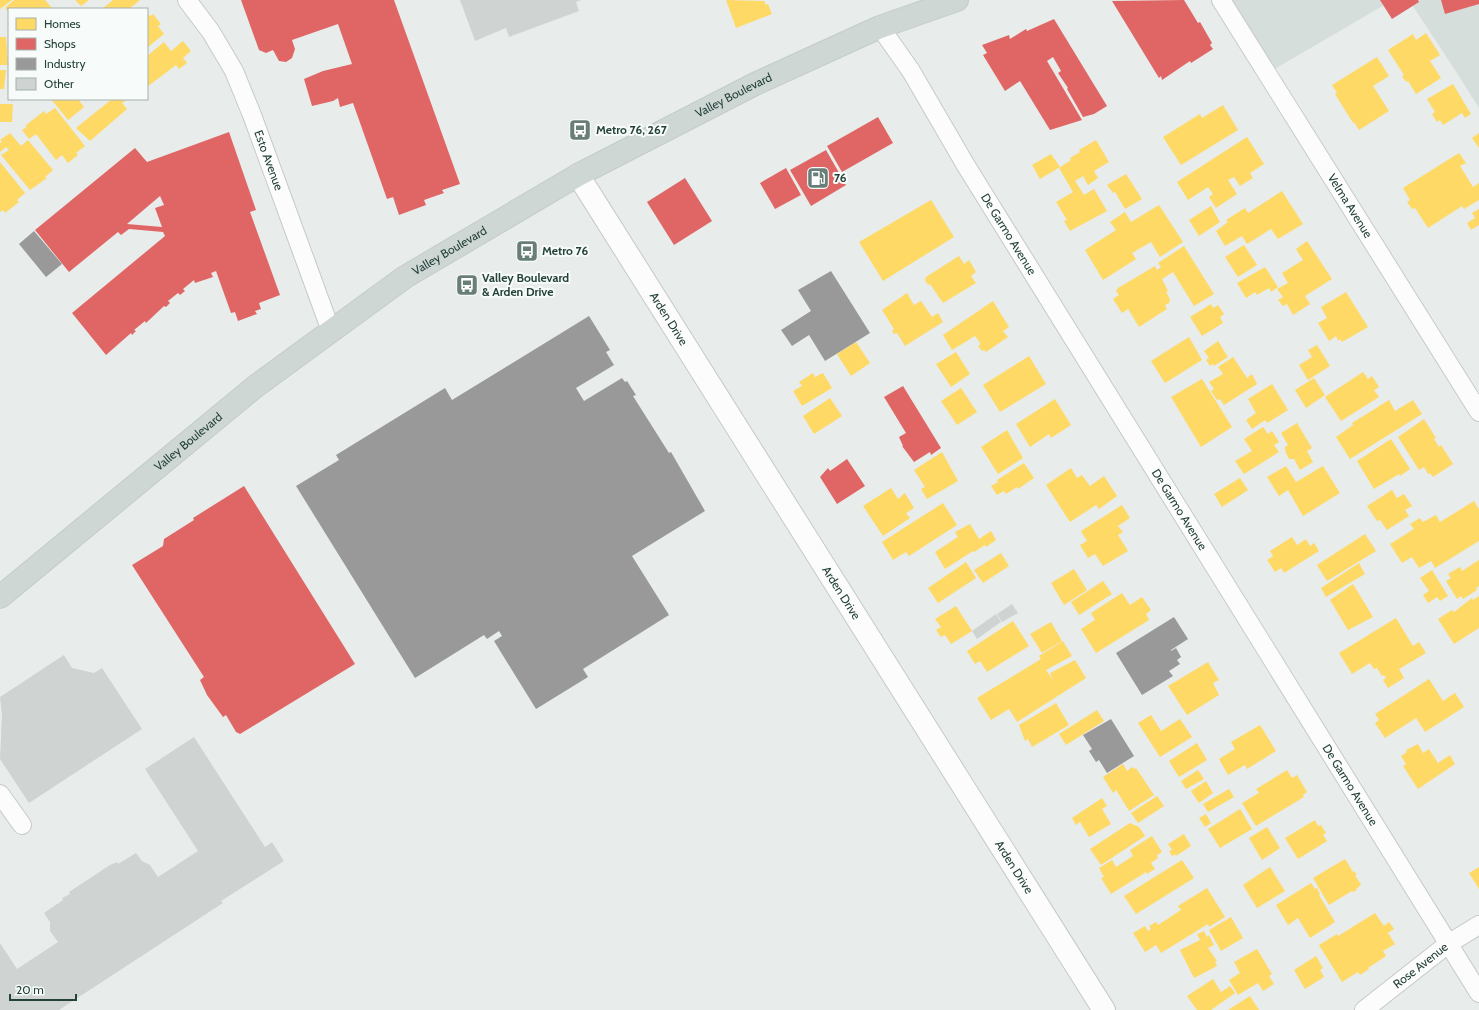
<svg xmlns="http://www.w3.org/2000/svg" width="1479" height="1010" font-family="Cabin,sans-serif">
	<style>
		.built { fill: #d6dedb }
		.homes { fill: #ffd966 }
		.shops { fill: #e06666; fill-rule: evenodd }
		.industry { fill: #999 }
		.building { fill: #cfd4d2 }
		.lines { fill: none; stroke-linecap: round; stroke-linejoin: round }
		.minor-casing { stroke: #c5cac8; stroke-width: 20 }
		.tertiary-casing { stroke: #c5cac8; stroke-width: 24 }
		.primary-casing { stroke: #c3ccc9; stroke-width: 24 }
		.minor { stroke: #fcfcfc; stroke-width: 18 }
		.tertiary { stroke: #fcfcfc; stroke-width: 22 }
		.primary { stroke: #cfd7d5; stroke-width: 22 }
		.labels { text-anchor: middle; stroke-width: 4; stroke-linejoin: round; paint-order: stroke }
		.street-label { font-size: 12px; fill: #24423a; stroke: #f7fbf9 }
		.poi-label { font-size: 12px; font-weight: bold; fill: #24423a; stroke: #f7fbf9; text-anchor: start }
	</style>
	<rect width="100%" height="100%" fill="#e8edeb"/>
	<g class="built">
		<path d="M1220 0H1393L1266 74Z"/>
		<path d="M1409 0H1479V108L1455 70Z"/>
	</g>
	<g class="homes">
		<path d="M0 0H12L0 9Z"/>
		<path d="M14 0H45L52 8 9 9V12L5 8Z"/>
		<path d="M75 0H89L81 6Z"/>
		<path d="M113 0H140L129 9H102Z"/>
		<path d="M726 0 764 1 766 5 768 4 772 14 736 28Z"/>
		<path d="M147 13 150 16 153 14 161 24 158 26 164 34 148 47Z"/>
		<path d="M1426 33 1440 55 1430 61 1441 78 1416 94 1408 81 1406 82 1402 76 1404 75 1388 50 1413 34 1416 40Z"/>
		<path d="M0 37H6L8 65H0Z"/>
		<path d="M183 41 191 51 183 58 187 63 179 69 176 65 147 87V62L149 60 147 56 164 42 171 51Z"/>
		<path d="M1377 57 1389 76 1373 86 1389 111 1359 130 1354 122 1353 123 1335 94 1337 93 1332 85Z"/>
		<path d="M0 70H6L4 89H0Z"/>
		<path d="M1453 84 1471 114 1465 118 1462 113 1443 125 1440 120 1437 122 1432 114 1435 112 1427 99Z"/>
		<path d="M51 99H78L84 107 68 120Z"/>
		<path d="M112 99H124L125 101 122 103 127 109 90 141 76 128Z"/>
		<path d="M0 104H13L12 122H0Z"/>
		<path d="M1223 105 1238 130 1181 165 1163 137 1200 114 1202 118Z"/>
		<path d="M55 108 85 146 76 153 78 155 68 163 62 155 56 160 36 134 29 139 22 130 27 127 25 126 44 111 46 114Z"/>
		<path d="M10 133 21 146 28 140 53 170 45 177 47 178 30 190 1 155 9 150 6 147 0 152V143L2 142 0 140Z"/>
		<path d="M1479 133V148L1472 138Z"/>
		<path d="M1247 137 1264 164 1250 173 1253 178 1240 186 1234 177 1228 180 1237 194 1216 208 1209 197 1213 194 1208 187 1188 200 1177 182Z"/>
		<path d="M1096 140 1109 162 1094 171 1098 178 1088 185 1083 176 1075 181 1084 195 1094 189 1107 211 1070 231 1064 221 1067 220 1056 202 1073 192 1059 168 1071 160 1070 158 1080 152 1079 150Z"/>
		<path d="M1459 153 1466 163 1460 166 1473 187 1479 183V200L1464 209 1462 206 1428 228 1415 208 1412 209 1407 202 1410 200 1403 188Z"/>
		<path d="M1051 154 1060 167 1040 179 1032 165Z"/>
		<path d="M0 162 25 193 17 200 19 202 5 213 3 210 0 212Z"/>
		<path d="M1126 174 1142 199 1125 209 1115 192 1113 193 1107 185Z"/>
		<path d="M1282 191 1303 224 1278 239 1271 229 1247 244 1242 236 1225 246 1216 231 1228 222 1226 220 1245 208 1248 213Z"/>
		<path d="M931 200 954 237 883 281 859 242Z"/>
		<path d="M1159 205 1183 242 1160 257 1151 242 1132 253 1136 259 1103 280 1085 250 1116 230 1110 222 1125 212 1131 222Z"/>
		<path d="M1211 206 1220 222 1199 236 1189 220Z"/>
		<path d="M1479 209V225L1471 230 1467 223 1475 218 1472 213Z"/>
		<path d="M1307 241 1332 279 1305 296 1310 304 1293 315 1287 304 1283 306 1278 300 1283 297 1277 289 1288 283 1282 273 1303 260 1296 249Z"/>
		<path d="M1244 245 1257 265 1238 277 1225 257Z"/>
		<path d="M1184 246 1214 294 1194 306 1173 272 1162 279 1168 291 1166 292 1170 299 1169 303 1165 305 1167 309 1139 327 1128 309 1122 313 1113 299 1119 295 1116 291 1118 288 1155 266 1157 270 1161 267 1158 263Z"/>
		<path d="M959 256 964 264 969 260 976 272 971 276 976 283 943 303 930 284 928 285 925 280 926 277Z"/>
		<path d="M1265 267 1278 287 1271 292 1269 288 1257 295 1255 292 1246 298 1237 283Z"/>
		<path d="M1346 292 1368 327 1342 342 1340 339 1338 341 1336 336 1329 341 1318 323 1327 318 1321 307Z"/>
		<path d="M907 293 914 305 921 301 932 317 938 313 943 322 905 346 897 333 894 334 892 331 894 329 882 310Z"/>
		<path d="M993 301 1009 327 1003 331 1008 337 986 352 984 350 982 351 978 346 981 344 975 336 952 350 943 335Z"/>
		<path d="M1211 304 1213 308 1218 305 1224 314 1220 317 1223 323 1202 336 1190 317Z"/>
		<path d="M1189 337 1202 360 1165 383 1151 361Z"/>
		<path d="M1218 341 1228 357 1214 366 1213 364 1210 366 1206 360 1209 358 1204 351Z"/>
		<path d="M856 342 870 363 851 376 837 354Z"/>
		<path d="M1317 345 1330 366 1308 380 1299 365 1312 357 1308 350Z"/>
		<path d="M956 352 970 374 951 387 936 364Z"/>
		<path d="M1029 356 1046 384 1000 412 983 385Z"/>
		<path d="M1233 357 1247 378 1252 374 1257 384 1224 405 1220 399 1217 400 1211 391 1214 389 1209 382 1223 374 1218 367Z"/>
		<path d="M1363 372 1368 379 1372 376 1379 387 1374 390 1379 397 1341 421 1325 397Z"/>
		<path d="M813 373 815 377 823 373 832 388 802 406 793 391 802 386 799 382Z"/>
		<path d="M1314 378 1325 395 1306 408 1295 390Z"/>
		<path d="M1202 379 1232 427 1201 447 1171 397Z"/>
		<path d="M1272 384 1288 410 1267 423 1265 420 1252 429 1246 420 1256 413 1248 399Z"/>
		<path d="M961 388 977 412 957 425 941 401Z"/>
		<path d="M830 398 842 416 814 434 803 416Z"/>
		<path d="M1055 399 1071 425 1051 438 1049 434 1030 447 1016 424Z"/>
		<path d="M1389 400 1395 411 1413 400 1422 414 1350 459 1336 437 1353 425 1352 423Z"/>
		<path d="M1424 419 1436 438 1434 439 1439 447 1441 445 1453 464 1433 477 1430 473 1428 474 1424 467 1419 470 1398 437Z"/>
		<path d="M1297 423 1312 448 1307 451 1313 462 1300 470 1294 459H1289L1285 451 1286 450 1284 448 1288 445 1281 433Z"/>
		<path d="M1263 427 1268 434 1272 431 1279 442 1274 445 1279 452 1244 474 1235 461 1252 451 1244 439Z"/>
		<path d="M1007 430 1023 458 998 474 981 447Z"/>
		<path d="M1391 439 1410 469 1400 476 1399 474 1374 489 1357 461Z"/>
		<path d="M942 452 958 481 927 499 921 489 925 487 914 470Z"/>
		<path d="M1024 463 1034 478 1018 489 1017 487 1006 494 1004 491 997 495 991 486 998 482 997 480Z"/>
		<path d="M1286 466 1296 482 1323 466 1340 493 1303 516 1288 490 1279 496 1267 477Z"/>
		<path d="M1071 468 1077 478 1082 475 1090 486 1104 476 1117 496 1099 509 1096 505 1070 522 1046 485Z"/>
		<path d="M1240 478 1248 490 1222 507 1214 494Z"/>
		<path d="M891 488 898 499 905 493 914 508 906 513 910 518 883 536 863 506Z"/>
		<path d="M1392 490 1397 498 1404 494 1412 506 1405 510 1409 516 1387 530 1380 520 1377 521 1367 506Z"/>
		<path d="M1474 501 1479 509V541L1435 568 1431 561 1419 568 1412 557 1402 563 1390 544 1414 529 1410 524 1420 518 1423 522 1436 515 1440 522Z"/>
		<path d="M943 503 957 525 909 556 906 552 893 560 882 542Z"/>
		<path d="M1122 505 1130 518 1118 526 1123 532 1118 535 1128 551 1103 566 1095 554 1088 558 1080 545 1087 541 1081 531Z"/>
		<path d="M970 524 979 539 991 531 996 540 986 547 985 545 974 552 973 551 945 569 935 552 958 537 955 532Z"/>
		<path d="M1365 534 1376 551 1327 581 1317 565Z"/>
		<path d="M1292 537 1297 545 1306 539 1310 546 1314 543 1319 551 1284 573 1281 568 1275 572 1267 560 1273 556 1270 551Z"/>
		<path d="M1001 553 1009 566 983 583 974 570Z"/>
		<path d="M1479 560V586L1476 588 1477 590 1463 599 1461 596 1457 599 1446 581 1451 578 1448 574 1460 567 1462 571Z"/>
		<path d="M966 562 976 578 938 603 928 588Z"/>
		<path d="M1359 563 1365 574 1326 597 1321 588Z"/>
		<path d="M1074 569 1087 590 1064 605 1051 583Z"/>
		<path d="M1432 570 1448 596 1440 601 1437 597 1428 603 1423 595 1429 591 1420 578Z"/>
		<path d="M1103 581 1112 594 1079 615 1071 602Z"/>
		<path d="M1353 584 1373 617 1348 630 1330 600Z"/>
		<path d="M1122 593 1130 605 1142 597 1151 610 1146 614 1149 620 1096 653 1081 629 1095 620 1091 613Z"/>
		<path d="M1479 596V628L1454 644 1438 619 1452 610 1454 612 1472 598 1473 600Z"/>
		<path d="M956 606 972 631 951 644 945 635 941 637 936 630 941 627 935 619Z"/>
		<path d="M1396 618 1413 646 1419 642 1426 653 1399 669 1404 678 1388 688 1383 680 1386 678 1384 675 1382 676 1377 668 1374 669 1370 663 1352 674 1339 653Z"/>
		<path d="M1013 621 1029 646 987 672 980 661 975 664 967 651Z"/>
		<path d="M1051 622 1062 641 1042 653 1030 634Z"/>
		<path d="M1063 641 1072 656 1046 670 1053 680 1050 673 1075 660 1086 678 1017 722 1009 709 991 720 977 698 1041 659 1039 656Z"/>
		<path d="M1208 662 1219 680 1213 683 1219 695 1187 715 1168 686Z"/>
		<path d="M1429 679 1443 701 1455 693 1464 707 1425 732 1416 718 1385 738 1375 723 1379 720 1375 714Z"/>
		<path d="M1056 703 1069 725 1032 747 1028 739 1025 741 1019 725Z"/>
		<path d="M1097 710 1104 721 1066 745 1059 734Z"/>
		<path d="M1151 715 1161 731 1180 719 1192 737 1160 757 1138 723Z"/>
		<path d="M1260 725 1276 751 1247 769 1245 765 1228 775 1219 759 1235 749 1231 742Z"/>
		<path d="M1197 743 1207 760 1179 777 1169 761Z"/>
		<path d="M1418 744 1423 753 1429 749 1438 763 1450 755 1455 764 1418 789 1403 766 1406 764 1401 756 1407 752 1406 750Z"/>
		<path d="M1123 764 1127 771 1132 767 1134 769 1136 768 1154 795 1129 811 1116 790 1113 793 1103 777Z"/>
		<path d="M1198 770 1204 779 1186 789 1181 781Z"/>
		<path d="M1287 770 1292 778 1297 775 1307 792 1303 795 1304 797 1256 826 1242 803 1259 793 1256 789Z"/>
		<path d="M1206 781 1213 793 1199 803 1191 791Z"/>
		<path d="M1229 789 1234 797 1208 812 1203 804Z"/>
		<path d="M1157 796 1164 806 1138 823 1131 813Z"/>
		<path d="M1102 798 1107 806 1102 809 1111 824 1089 837 1080 822 1076 825 1072 818Z"/>
		<path d="M1240 809 1252 829 1220 848 1208 829Z"/>
		<path d="M1206 814 1211 823 1205 827 1199 818Z"/>
		<path d="M1315 820 1318 826 1321 825 1326 833 1323 835 1327 841 1298 859 1285 838Z"/>
		<path d="M1130 823 1139 827 1145 836 1101 865 1090 849Z"/>
		<path d="M1267 827 1280 848 1262 860 1249 838Z"/>
		<path d="M1184 834 1191 846 1176 856 1175 854 1172 856 1169 851 1172 850 1168 844Z"/>
		<path d="M1152 836 1162 852 1157 855 1158 858 1151 863 1155 869 1147 874 1146 872 1111 894 1101 878 1104 877 1099 868 1112 860 1116 867 1133 856 1130 850Z"/>
		<path d="M1345 859 1353 872 1354 871 1357 875H1355L1361 885 1356 889 1357 890 1353 892 1352 891 1329 905 1313 878Z"/>
		<path d="M1182 860 1194 878 1136 914 1124 896Z"/>
		<path d="M1270 867 1285 891 1257 908 1243 885Z"/>
		<path d="M1479 867V889L1469 873Z"/>
		<path d="M1311 883 1315 889 1317 888 1320 894 1319 895 1335 922 1310 938 1298 918 1288 925 1276 905Z"/>
		<path d="M1207 888 1225 917 1209 927 1208 924 1161 953 1156 945 1145 952 1133 933 1145 926 1148 931 1151 929 1149 926 1156 922 1158 925 1181 910 1178 906Z"/>
		<path d="M1375 913 1384 926 1389 922 1394 929 1388 933 1395 944 1383 951 1386 956 1368 968 1369 969 1360 975 1358 972 1342 982 1319 945 1337 934 1338 936Z"/>
		<path d="M1231 917 1243 938 1221 951 1209 930Z"/>
		<path d="M1204 931 1207 937 1209 935 1214 945 1208 948 1217 961 1215 962 1217 966 1194 978 1180 950 1200 940 1197 934Z"/>
		<path d="M1257 949 1272 974 1269 976 1274 984 1263 991 1258 983 1238 995 1229 980 1240 973 1234 962Z"/>
		<path d="M1316 956 1323 968 1320 970 1324 977 1305 989 1294 970Z"/>
		<path d="M1213 979 1221 992 1230 986 1235 993 1211 1010H1197L1187 996Z"/>
		<path d="M1250 996 1259 1010H1228Z"/>
	</g>
	<g class="shops">
		<path d="M241 0H394L460 184 442 190 444 193 424 200 426 205 399 215 393 197 387 199 353 103 340 107 338 98 333 101 312 106 304 79 323 71 352 64 338 24 292 40 295 49 292 58 286 62 279 61 273 50 266 53 259 50Z"/>
		<path d="M1184 0 1198 23 1200 22 1212 43 1210 45 1213 49 1191 63 1190 61 1162 80 1161 76 1159 78 1112 1Z"/>
		<path d="M1380 0H1418L1419 2 1392 19Z"/>
		<path d="M1441 0H1479V4L1445 14Z"/>
		<path d="M1054 19 1107 106 1094 114 1083 117 1067 89 1068 88 1058 73 1061 71 1053 57 1047 61 1082 120 1050 130 1020 81 1005 91 983 55 987 53 982 45 1009 35 1010 39 1026 29 1027 31Z"/>
		<path d="M878 117 893 143 842 172 827 146Z"/>
		<path d="M229 132 256 210 250 212 280 295 259 303 261 309 255 311 257 314 238 321 235 312 231 313 216 271 211 273 213 277 195 283 194 280 183 289 185 291 180 295 178 293 168 301 170 303 166 307 164 306 146 323 145 321 134 330 136 331 132 335 131 333 106 355 72 313 165 236 163 232 129 229 121 235 118 232 69 272 35 230 135 148 147 162ZM160 196 164 205 155 208 162 227 127 224Z"/>
		<path d="M826 150 846 185 811 206 790 170Z"/>
		<path d="M786 168 801 195 775 209 760 183Z"/>
		<path d="M685 178 712 221 674 245 647 202Z"/>
		<path d="M903 386 941 448 931 455 930 452 914 462 902 446H903L899 437 906 433 884 397Z"/>
		<path d="M847 459 865 486 837 504 820 477 828 468 830 471Z"/>
		<path d="M244 486 355 664 240 734 236 732 226 715 223 717 207 695 200 680 204 677 132 565 163 546 164 539 194 520 193 518Z"/>
	</g>
	<g class="industry">
		<path d="M34 231 62 264 46 277 19 244Z"/>
		<path d="M831 271 870 333 825 361 809 335 792 346 781 330 811 311 798 290Z"/>
		<path d="M589 316 610 350 606 352 614 365 576 388 584 401 622 378 625 382 627 381 636 395 633 396 669 453 671 452 705 511 632 556 669 615 583 669 588 677 536 709 494 641 502 636 499 631 487 639 484 635 415 678 296 486 339 460 336 455 445 388 452 400Z"/>
		<path d="M1174 617 1188 639 1171 650V651L1176 648 1181 657 1177 660 1180 664 1169 671 1173 676 1142 695 1116 653Z"/>
		<path d="M1111 719 1134 756 1107 773 1099 760 1096 762 1089 751 1092 749 1083 735Z"/>
	</g>
	<g class="building">
		<path d="M460 0H581L576 2 579 11 509 37 506 28 475 41Z"/>
		<path d="M1012 604 1018 613 1002 622 997 614Z"/>
		<path d="M996 614 1001 622 977 639 972 631Z"/>
		<path d="M64 655 72 668 94 673 102 668 142 729 29 803 0 759 2 715 0 697Z"/>
		<path d="M194 737 265 847 272 842 284 861 221 901 223 903 59 1010H0V943L17 969 58 942 50 931V922L44 913 63 900 62 898 70 894 69 892 110 865 117 862 118 864 136 853 142 861 150 865 158 877 198 851 145 769Z"/>
	</g>
	<g class="lines">
		<g class="minor-casing">
			<g id="minor">
				<path id="s1" d="M187 0 211 32 234 71 252 115 331 331"/>
				<path id="s2" d="M1221 0 1479 412"/>
				<path id="s3" d="M880 27 911 71 965 164 1479 993"/>
				<path d="M0 794 22 825"/>
				<path id="s4" d="M1364 1010 1448 944 1479 925"/>
			</g>
		</g>
		<g class="tertiary-casing">
			<g id="tertiary">
				<path id="s5" d="M578 175 1104 1010"/>
			</g>
		</g>
		<g class="primary-casing">
			<g id="primary">
				<path id="s6" d="M0 597 256 386 405 277 578 175 755 84 880 27 957 0"/>
			</g>
		</g>
		<use href="#minor" class="minor"/>
		<use href="#tertiary" class="tertiary"/>
		<use href="#primary" class="primary"/>
	</g>
	<defs>
		<g id="bus-square" transform="scale(1.15)"><rect x="-9" y="-9" width="18" height="18" rx="4" fill="#697e78" stroke="#f7fbf9"/><path d="M-5-6H5V4H4V6H2V4H-2V6H-4V4H-5ZM-3.5-4V0h7V-4ZM-3.5 1.2v1.5H-2V1.2ZM2 1.2v1.5H3.5V1.2Z" fill="#fff"/></g>
		<g id="fuel-square" transform="scale(1.15)"><rect x="-9" y="-9" width="18" height="18" rx="4" fill="#697e78" stroke="#f7fbf9"/><path d="M-5.5-6h7V0h2V4h1.3V-2.5L3-4.5l.8-.8L6-3V5H2.5V1h-1V6h-7ZM-4.2-4.7v3.2H.2V-4.7Z" fill="#fff"/></g>
	</defs>
	<g fill-rule="evenodd">
		<use href="#bus-square" x="580" y="130"/>
		<use href="#fuel-square" x="818" y="178"/>
		<use href="#bus-square" x="527" y="251"/>
		<use href="#bus-square" x="467" y="285"/>
	</g>
	<g class="labels">
		<g class="street-label">
			<text dy="4" stroke="none"><textPath href="#s6" startOffset="892">Valley Boulevard</textPath></text>
			<text dy="4" stroke="none"><textPath href="#s1" startOffset="181">Esto Avenue</textPath></text>
			<text dy="4" stroke="none"><textPath href="#s2" startOffset="243">Velma Avenue</textPath></text>
			<text dy="4" stroke="none"><textPath href="#s3" startOffset="244">De Garmo Avenue</textPath></text>
			<text dy="4" stroke="none"><textPath href="#s6" startOffset="568">Valley Boulevard</textPath></text>
			<text dy="4" stroke="none"><textPath href="#s5" startOffset="170">Arden Drive</textPath></text>
			<text dy="4" stroke="none"><textPath href="#s6" startOffset="244">Valley Boulevard</textPath></text>
			<text dy="4" stroke="none"><textPath href="#s3" startOffset="568">De Garmo Avenue</textPath></text>
			<text dy="4" stroke="none"><textPath href="#s5" startOffset="494">Arden Drive</textPath></text>
			<text dy="4" stroke="none"><textPath href="#s3" startOffset="892">De Garmo Avenue</textPath></text>
			<text dy="4" stroke="none"><textPath href="#s5" startOffset="818">Arden Drive</textPath></text>
			<text dy="4" stroke="none"><textPath href="#s4" startOffset="72">Rose Avenue</textPath></text>
		</g>
		<g class="poi-label">
			<text x="596" y="134">Metro 76, 267</text>
			<text x="834" y="182">76</text>
			<text x="542" y="255">Metro 76</text>
			<text x="482" y="282">Valley Boulevard<tspan x="482" dy="14">&amp; Arden Drive</tspan></text>
		</g>
	</g>
	<rect x="8" y="8" width="140" height="92" fill="#f7fbf9" stroke="#a3b1ad"/>
	<rect x="16" y="18" width="20" height="12" fill="#ffd966" stroke="#a3b1ad"/>
	<text x="44" y="28" font-size="12" fill="#24423a">Homes</text>
	<rect x="16" y="38" width="20" height="12" fill="#e06666" stroke="#a3b1ad"/>
	<text x="44" y="48" font-size="12" fill="#24423a">Shops</text>
	<rect x="16" y="58" width="20" height="12" fill="#999999" stroke="#a3b1ad"/>
	<text x="44" y="68" font-size="12" fill="#24423a">Industry</text>
	<rect x="16" y="78" width="20" height="12" fill="#cfd4d2" stroke="#a3b1ad"/>
	<text x="44" y="88" font-size="12" fill="#24423a">Other</text>
	<path d="M10 994v6h66v-6" fill="none" stroke="#24423a" stroke-width="2"/>
	<text x="16" y="994" font-size="12" fill="#24423a" stroke="#f7fbf9" stroke-width="3" paint-order="stroke">20 m</text>
</svg>
